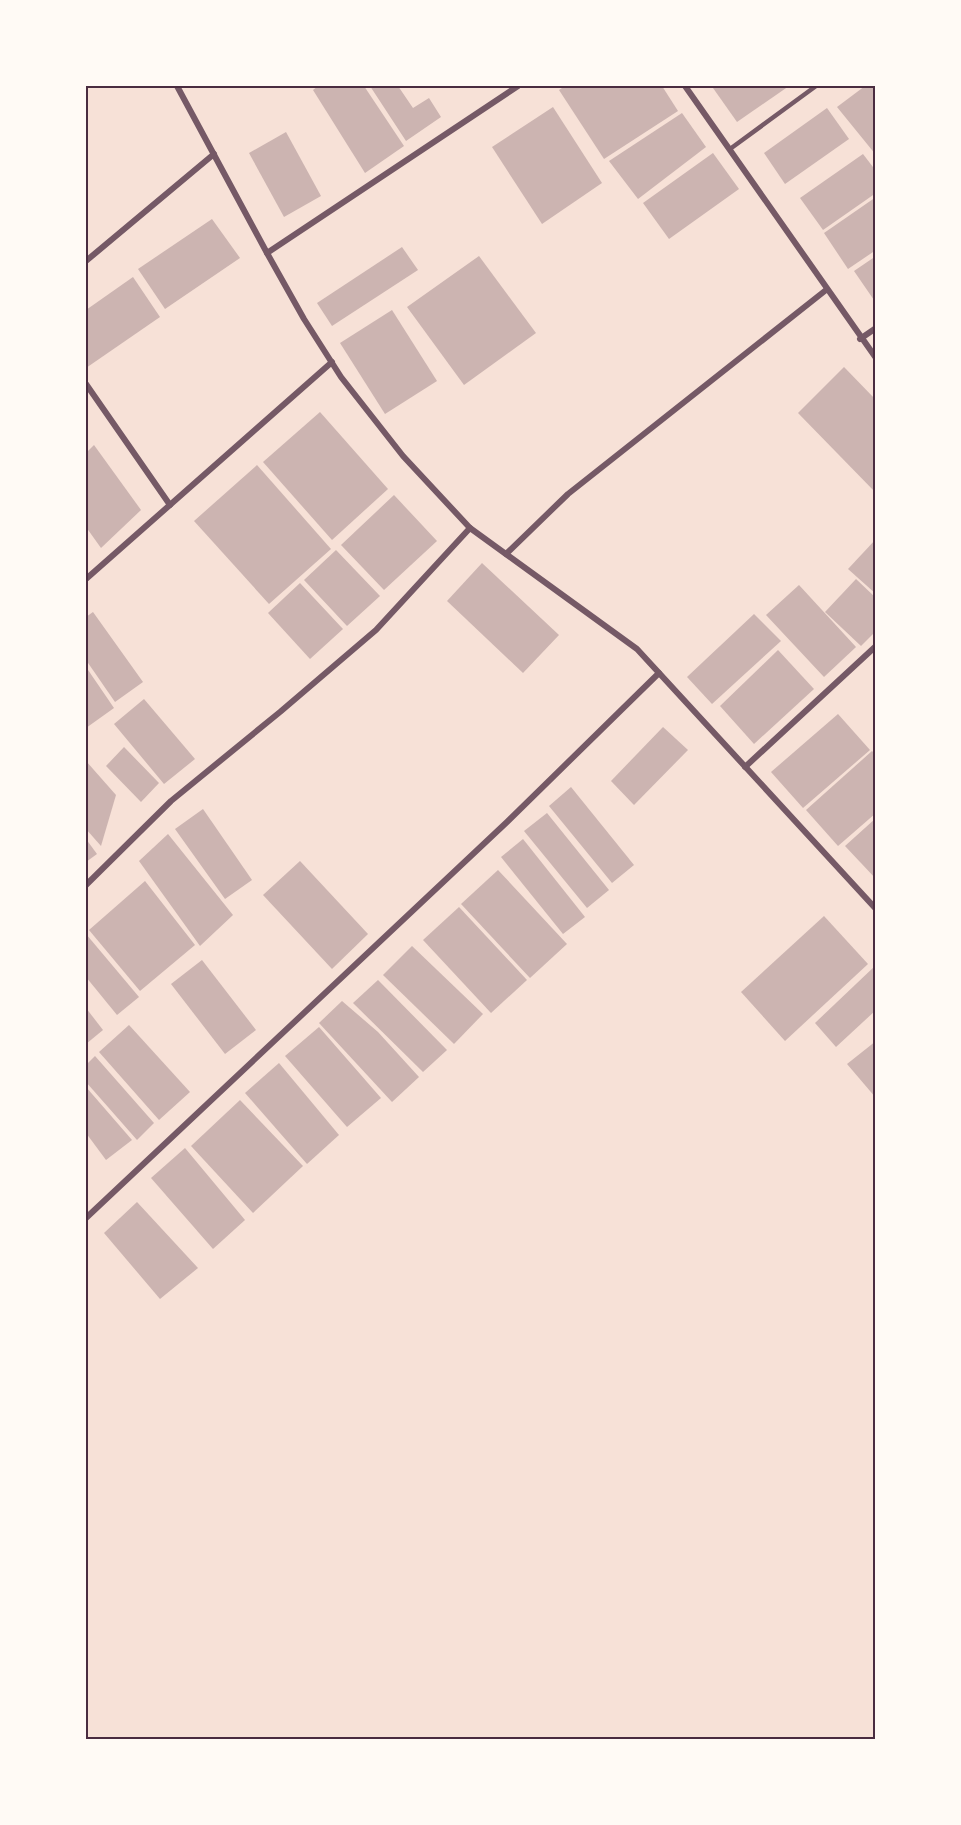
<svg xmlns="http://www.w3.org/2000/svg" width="961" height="1825" font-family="Lato,sans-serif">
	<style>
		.building { fill: #ccb4b1 }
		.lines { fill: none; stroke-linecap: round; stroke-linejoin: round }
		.service { stroke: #755966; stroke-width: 4.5 }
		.minor { stroke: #755966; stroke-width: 6 }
		.neatline { fill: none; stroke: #4a2c40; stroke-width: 2 }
	</style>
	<rect width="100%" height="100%" fill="#f7e1d7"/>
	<g class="building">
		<path d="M318 86H364L404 146 365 173 313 90Z"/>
		<path d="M370 86H398L413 108 429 98 441 117 406 141Z"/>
		<path d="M565 86H662L678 111 604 159 559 90Z"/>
		<path d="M717 86H789L737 122 713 88Z"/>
		<path d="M865 86H876V155L837 107Z"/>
		<path d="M553 107 602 183 542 224 492 147Z"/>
		<path d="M827 108 849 139 785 184 764 153Z"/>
		<path d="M682 113 706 147 638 199 609 161Z"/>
		<path d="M286 132 321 196 284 217 249 153Z"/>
		<path d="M713 153 739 189 669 239 643 203Z"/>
		<path d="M863 154 876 171V193L823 230 800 198Z"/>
		<path d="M876 197V250L848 269 824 233Z"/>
		<path d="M212 219 240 258 165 309 138 269Z"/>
		<path d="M402 247 418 270 332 326 317 303Z"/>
		<path d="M479 256 536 333 464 385 407 307Z"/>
		<path d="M876 256V303L854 271Z"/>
		<path d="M133 277 160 317 86 368V310Z"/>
		<path d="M392 310 437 381 385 414 340 343Z"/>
		<path d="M844 367 876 400V493L798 413Z"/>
		<path d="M320 412 388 489 332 540 263 462Z"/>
		<path d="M94 445 141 510 101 548 86 527V453Z"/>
		<path d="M257 465 331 549 269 604 194 521Z"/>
		<path d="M394 495 437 541 384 590 341 545Z"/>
		<path d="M876 539V594L848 569Z"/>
		<path d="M336 550 380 596 347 626 304 580Z"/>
		<path d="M482 563 559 635 523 673 447 601Z"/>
		<path d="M856 579 876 598V631L861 646 825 612Z"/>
		<path d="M300 583 343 629 310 659 268 613Z"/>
		<path d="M799 585 856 647 824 677 766 615Z"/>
		<path d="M93 612 143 682 115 702 86 660V617Z"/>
		<path d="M754 614 781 641 712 704 687 677Z"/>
		<path d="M778 650 814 689 754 744 720 706Z"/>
		<path d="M86 667 114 708 86 728Z"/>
		<path d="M144 699 195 759 164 784 114 724Z"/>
		<path d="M838 714 870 750 803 808 771 772Z"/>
		<path d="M663 727 688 750 634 805 611 781Z"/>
		<path d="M124 747 159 783 141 802 106 766Z"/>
		<path d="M872 751 876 755V813L838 846 806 810Z"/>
		<path d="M86 761 116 795 101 846 86 829Z"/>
		<path d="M571 787 634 865 612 883 549 806Z"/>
		<path d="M203 809 252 880 225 899 175 829Z"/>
		<path d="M547 813 609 890 587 908 524 831Z"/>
		<path d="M876 818V879L845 846Z"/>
		<path d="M168 834 233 915 200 946 139 861Z"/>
		<path d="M86 839 97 854 86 862Z"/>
		<path d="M523 839 585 917 563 934 501 857Z"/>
		<path d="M300 861 368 934 332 969 263 895Z"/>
		<path d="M498 870 567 944 530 978 461 904Z"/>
		<path d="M145 881 195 945 140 991 89 930Z"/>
		<path d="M459 907 527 980 491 1013 423 940Z"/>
		<path d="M824 916 868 964 785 1041 741 992Z"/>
		<path d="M86 934 139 997 117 1015 86 977Z"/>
		<path d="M412 946 483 1014 454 1044 383 975Z"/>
		<path d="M202 960 256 1030 225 1054 171 984Z"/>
		<path d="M876 965V1010L836 1047 815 1023Z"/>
		<path d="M378 980 447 1050 423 1072 353 1003Z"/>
		<path d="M342 1001 378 1032 419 1077 392 1102 319 1023Z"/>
		<path d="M86 1008 103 1030 86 1044Z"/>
		<path d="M129 1025 190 1092 159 1120 99 1052Z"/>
		<path d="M319 1027 381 1098 347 1127 285 1056Z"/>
		<path d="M876 1041V1098L847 1064Z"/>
		<path d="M95 1056 154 1123 137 1140 86 1082V1065Z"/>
		<path d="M279 1063 339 1135 307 1164 245 1093Z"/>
		<path d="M86 1087 132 1140 106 1160 86 1133Z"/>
		<path d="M240 1100 303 1166 253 1213 191 1146Z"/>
		<path d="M185 1148 245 1220 213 1249 151 1178Z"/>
		<path d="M137 1202 198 1268 160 1299 104 1233Z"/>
	</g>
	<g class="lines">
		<path class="service" d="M730 149 816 86"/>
		<g class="minor">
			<path d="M177 86 267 253 304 319 341 377 403 456 470 528 637 649 876 909"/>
			<path d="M685 86 876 358"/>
			<path d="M267 253 518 86"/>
			<path d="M86 261 214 154"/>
			<path d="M860 339 876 328"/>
			<path d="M86 384 170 505"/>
			<path d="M506 554 568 494 826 290"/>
			<path d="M86 579 332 362"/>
			<path d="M745 767 876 646"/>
			<path d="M86 885 171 801 280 712 376 630 470 528"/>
			<path d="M86 1218 507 822 659 673"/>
		</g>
	</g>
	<rect width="961" height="1825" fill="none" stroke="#fffaf5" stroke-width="174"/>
	<rect x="87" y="87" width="787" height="1651" class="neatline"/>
</svg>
